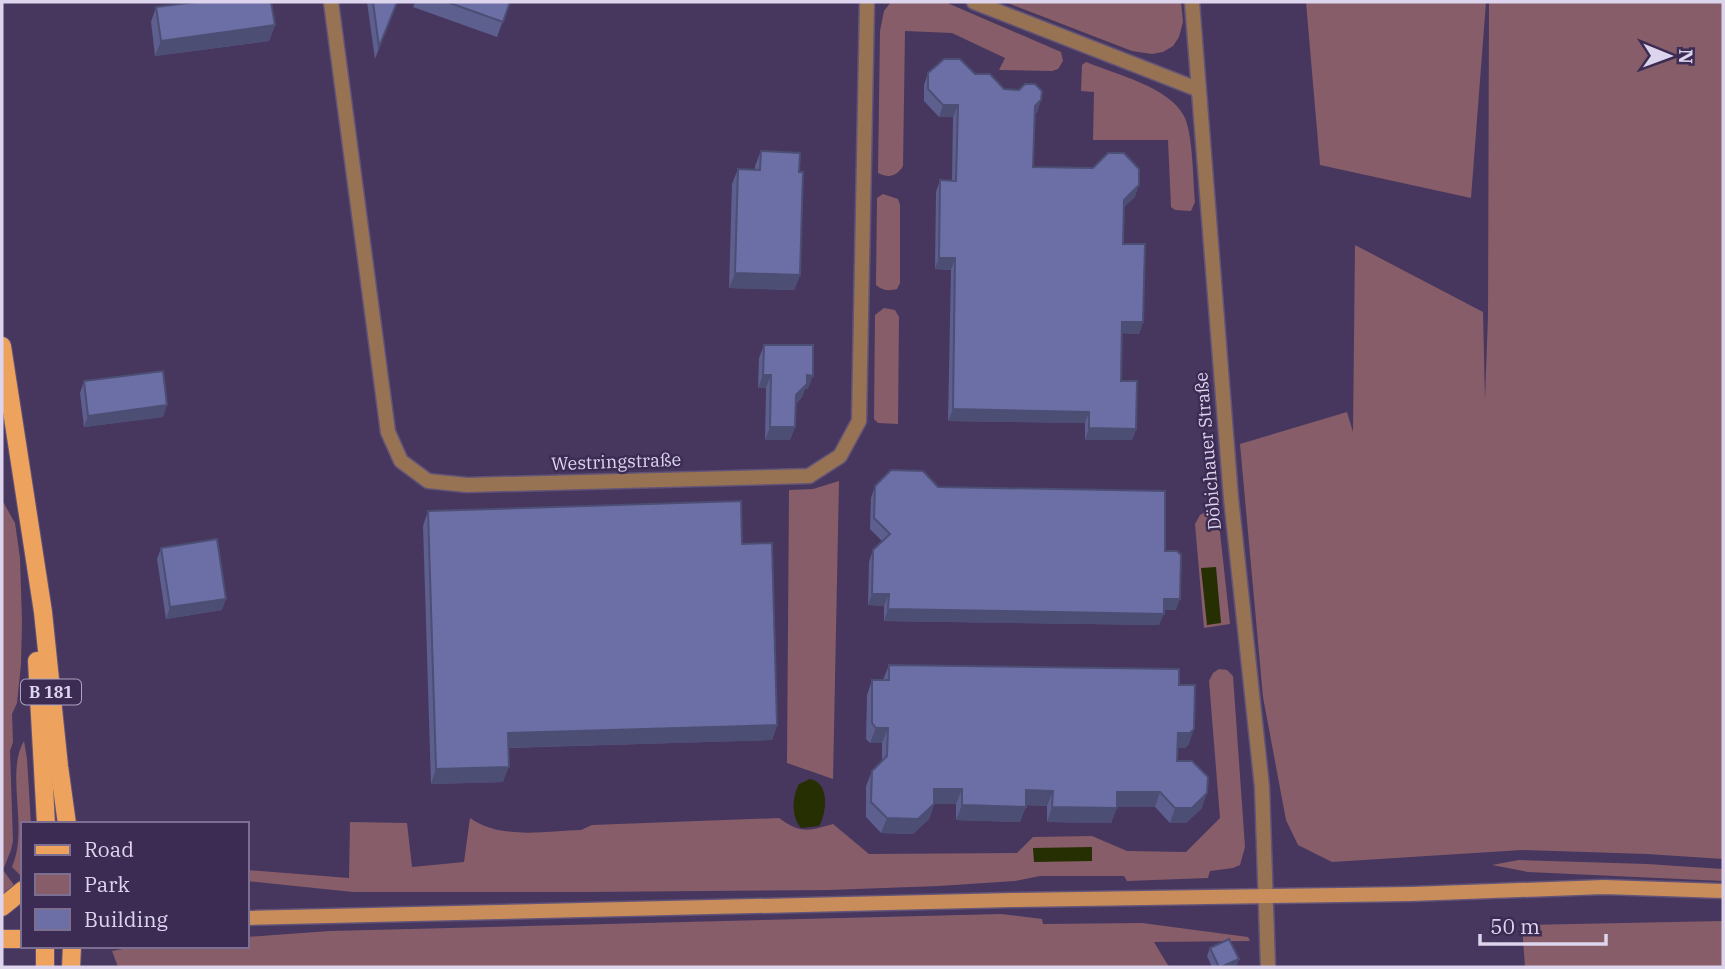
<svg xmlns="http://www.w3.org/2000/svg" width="1725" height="969" font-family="'IBM Plex Serif',serif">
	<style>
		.green { fill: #875d69 }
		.water { fill: #262f02 }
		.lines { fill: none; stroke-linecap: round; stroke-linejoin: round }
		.street-casing { stroke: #625379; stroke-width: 17 }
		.secondary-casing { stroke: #625379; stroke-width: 17 }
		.primary-casing { stroke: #625379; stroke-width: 20 }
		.street { stroke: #987353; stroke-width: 14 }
		.secondary { stroke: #c88d5a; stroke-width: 14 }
		.primary { stroke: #eda25e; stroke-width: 18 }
		.wall { fill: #5d5f8e }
		.shaded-wall { fill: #4c4e74 }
		.building { fill: #6c6fa5; stroke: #4c4e74; stroke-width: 2 }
		.labels { text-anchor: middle; stroke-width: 5; stroke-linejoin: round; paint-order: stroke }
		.shield { fill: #3c2c54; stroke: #ada2bf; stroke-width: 2 }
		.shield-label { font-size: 16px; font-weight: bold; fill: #ddd4ed }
		.street-label { font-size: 18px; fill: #ddd4ed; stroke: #3c2c54 }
	</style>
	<rect width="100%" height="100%" fill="#47375f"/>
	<g class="green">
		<path d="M891 2H945L1061 52 1063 61 1058 69 1052 71 999 70 1005 58 952 33 905 31 903 166C896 177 889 178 878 173L880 31 884 11Z"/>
		<path d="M1005 2H1181L1183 22 1179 37 1173 46 1163 52 1152 54 1132 51Z"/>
		<path d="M1306 2H1486L1471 198 1320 165Z"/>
		<path d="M1489 2H1723V859L1647 854 1522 850 1332 862 1298 845 1286 820 1263 697 1240 444 1347 412 1353 432 1355 245 1483 312 1485 400 1488 316Z"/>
		<path d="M1086 62C1115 74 1169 87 1184 116 1193 133 1193 181 1195 202L1191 211 1175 210 1171 207 1168 140H1093L1094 92 1081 91 1082 65Z"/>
		<path d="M883 194 898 199 900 205V283L897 289C889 291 883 291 876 285L877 198Z"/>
		<path d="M884 308 895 310 899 317 898 424 878 423 874 419 875 315Z"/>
		<path d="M839 481 833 779 787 763 789 490 813 489Z"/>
		<path d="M2 500 15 523 20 558 22 622 21 664 17 703 12 714 13 742 10 751 13 841 11 850 3 870 14 885 2 896Z"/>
		<path d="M1207 511H1213L1218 514 1230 624 1204 628 1195 524 1200 515Z"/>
		<path d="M1219 669 1227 670 1233 676 1245 847 1240 865 1233 868 1210 871 1208 878 1127 881 1124 876H1040L1015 881 939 886 829 890 587 892H353L247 881V870L349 878 350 822 407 823 412 867 464 862 470 818C501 840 545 831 581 830L592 825 779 818C801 834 808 831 833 824L869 854 1017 853 1033 837 1092 836 1127 851 1186 852 1220 818 1209 681 1213 673Z"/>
		<path d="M24 741 27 759 31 824H23V875L21 876 12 867C29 828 5 773 24 741Z"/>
		<path d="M1519 860 1647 864 1723 869V881L1528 872 1492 865Z"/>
		<path d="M1001 914 1042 919 1043 924 1142 923 1248 937 1250 941 1154 942 1169 967H118L112 951 139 946H247V937L330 931Z"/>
		<path d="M1723 921V967H1525L1522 925Z"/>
	</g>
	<g class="water">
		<path d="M1216 567 1221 623 1207 625 1201 568Z"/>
		<path d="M810 779C830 783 827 812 819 826L801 828C791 817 792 797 799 784Z"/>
		<path d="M1092 847V861L1034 862 1033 848Z"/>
	</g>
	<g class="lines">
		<g class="street-casing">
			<g id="street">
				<path d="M331 2 388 432 401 461 428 481 467 485 809 476 840 456 859 421 867 2"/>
				<path d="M974 2 1197 89"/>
				<path d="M1192 2 1231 498 1262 787 1268 967"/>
			</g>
		</g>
		<g class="secondary-casing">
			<path id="secondary" d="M247 918 1012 900 1411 894 1604 887 1723 891"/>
		</g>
		<g class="primary-casing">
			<g id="primary">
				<path d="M2 346 43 612 59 766 67 824"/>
				<path d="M37 661 46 824"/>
				<path d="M2 907 23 890"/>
				<path d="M2 939H23"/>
				<path d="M45 967V946"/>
				<path d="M71 967 72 946"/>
			</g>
		</g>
		<use href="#street" class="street"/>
		<use href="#secondary" class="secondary"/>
		<use href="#primary" class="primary"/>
	</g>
	<g class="wall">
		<path d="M367 2H397L375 59Z"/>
		<path d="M415 2H510L497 37 413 7Z"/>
		<path d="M156 7 275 25 269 41 155 56 151 22Z"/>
		<path d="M928 73 975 74 1004 89 1041 100 1037 112 1035 114 1033 167 1135 197 1124 207 1123 244 1143 322 1139 334 1122 333 1121 381 1136 429 1132 440H1085V423L948 421 951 270 935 269 936 192 940 180H952L953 117H939L924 101V85Z"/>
		<path d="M761 151 799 172 800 275 794 290 729 288 732 184 738 169 755 170V166Z"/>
		<path d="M764 345 808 389H805L802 397 796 404 795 427 790 440H765L766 388H758L759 358Z"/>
		<path d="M84 381 163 417 84 427 80 393Z"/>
		<path d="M875 486 938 487 1165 551 1176 610H1164L1159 625 884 621V606L868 605 869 562 873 550 882 541 870 529 871 498Z"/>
		<path d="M428 511 742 544 777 725 772 740 508 748 503 782 431 784 423 526Z"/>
		<path d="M161 548 222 610 166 619 157 559Z"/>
		<path d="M889 665 1179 685 1189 744 1185 748H1178L1177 761 1202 808 1186 823H1170L1155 807H1117L1111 823 1047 822V806L1026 805 1020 822 956 820V804H934L929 819 913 834 881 833 866 817V786L872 771 882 761V743H870L866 739 867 695 872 680H883Z"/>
		<path d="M1210 948 1239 959 1236 967H1212L1207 956Z"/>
	</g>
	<g class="shaded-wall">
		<path d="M275 25 269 41 155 56 161 41Z"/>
		<path d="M1041 100 1037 112 1031 118 1035 106Z"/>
		<path d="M943 105H958L953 117H939Z"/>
		<path d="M1139 185 1135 197 1120 211 1124 200Z"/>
		<path d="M939 258H955L951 270 935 269Z"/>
		<path d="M735 273 800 275 794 290 729 288Z"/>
		<path d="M1122 322H1143L1139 334 1117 333Z"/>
		<path d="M763 375H771L766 388H758Z"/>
		<path d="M807 375 813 376 808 389H805L802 397 791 408 796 395Z"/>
		<path d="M167 405 163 417 84 427 88 416Z"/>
		<path d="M953 409 1089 412 1085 423 948 421Z"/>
		<path d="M770 427H795L790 440H765Z"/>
		<path d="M1089 428 1136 429 1132 440H1085Z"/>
		<path d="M872 594H889L884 606 868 605Z"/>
		<path d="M226 599 222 610 166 619 170 607Z"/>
		<path d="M1164 599H1180L1176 610H1159Z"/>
		<path d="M888 609 1164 614 1159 625 884 621Z"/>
		<path d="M777 725 772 740 502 748 508 733Z"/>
		<path d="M876 728H888L882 743H870Z"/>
		<path d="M1194 729 1189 744 1185 748H1172L1178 733Z"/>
		<path d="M509 767 503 782 431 784 436 769Z"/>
		<path d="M934 789H962L956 804H934L929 819 913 834 881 833 887 818Z"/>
		<path d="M1026 790 1053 791 1047 806 1021 805Z"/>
		<path d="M1117 792H1160L1155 807H1112Z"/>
		<path d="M1207 793 1202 808 1186 823H1170L1175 808Z"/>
		<path d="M962 805 1026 807 1020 822 956 820Z"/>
		<path d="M1052 807 1117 808 1111 823 1047 822Z"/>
		<path d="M1239 959 1236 967H1221Z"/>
	</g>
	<g class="building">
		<path d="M196 2H271L275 25 161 41 156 7Z"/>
		<path d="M373 2H397L379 47Z"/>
		<path d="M447 2H510L503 22Z"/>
		<path d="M944 59H960L975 74H990L1004 89 1019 90 1025 84H1035L1042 91 1041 100 1035 106 1033 167 1093 168 1108 153H1124L1139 169V185L1124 200 1123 244H1145L1143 322H1122L1121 381H1137L1136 429 1089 428V412L953 409 955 258H939L940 180 956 181 958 105H943L928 89V73Z"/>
		<path d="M761 151 800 153 799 172H803L800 275 735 273 738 169 760 170Z"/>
		<path d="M764 345H813V376L807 375V384L796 395 795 427H770L771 375H763Z"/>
		<path d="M163 371 167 405 88 416 84 381Z"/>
		<path d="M891 470 923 471 938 487 1165 491V551H1177L1181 555 1180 599H1164V614L888 609 889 594H872L873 550 890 534 874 518 875 486Z"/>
		<path d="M741 501 742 544 772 543 777 725 508 733 509 767 436 769 428 511Z"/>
		<path d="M217 539 226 599 170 607 161 548Z"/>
		<path d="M889 665 1179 669V685H1195L1194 729 1190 733H1178L1177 761H1192L1208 777 1207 793 1192 808H1175L1160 792H1117V808L1052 807 1053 791 1026 790V807L962 805V789H934V804L918 819 887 818 871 802 872 771 887 756 888 728H876L872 723V680H889Z"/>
		<path d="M1229 939 1239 959 1221 967H1219L1210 948Z"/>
	</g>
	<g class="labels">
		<rect class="shield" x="21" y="679.5" width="60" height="25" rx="5"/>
		<g class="shield-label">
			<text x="51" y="698">B 181</text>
		</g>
		<g class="street-label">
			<text transform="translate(1208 451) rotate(-95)" y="6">Döbichauer Straße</text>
			<text transform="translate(616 462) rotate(-2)" y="6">Westringstraße</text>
		</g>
	</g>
	<rect width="1725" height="969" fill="none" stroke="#ddd4ed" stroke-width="7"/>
	<rect x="21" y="822" width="228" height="126" fill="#3c2c54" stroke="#7c6f91" stroke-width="2"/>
	<rect x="35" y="845" width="35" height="10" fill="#eda25e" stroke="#7c6f91" stroke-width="2"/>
	<text x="84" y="857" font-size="21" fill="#ddd4ed">Road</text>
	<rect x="35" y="874" width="35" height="21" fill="#875d69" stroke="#7c6f91" stroke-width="2"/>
	<text x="84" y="892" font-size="21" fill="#ddd4ed">Park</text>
	<rect x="35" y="909" width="35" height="21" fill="#6c6fa5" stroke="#7c6f91" stroke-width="2"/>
	<text x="84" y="927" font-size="21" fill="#ddd4ed">Building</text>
	<g transform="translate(1669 56) rotate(91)" stroke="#3c2c54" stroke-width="5" paint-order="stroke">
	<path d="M0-5L12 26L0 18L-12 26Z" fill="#ddd4ed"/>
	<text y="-10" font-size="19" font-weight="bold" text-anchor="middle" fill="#ddd4ed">N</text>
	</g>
	<path d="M1480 934v10h126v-10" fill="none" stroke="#ddd4ed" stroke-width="3.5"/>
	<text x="1490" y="934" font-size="21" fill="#ddd4ed" stroke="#3c2c54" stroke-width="5" paint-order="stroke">50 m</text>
</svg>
